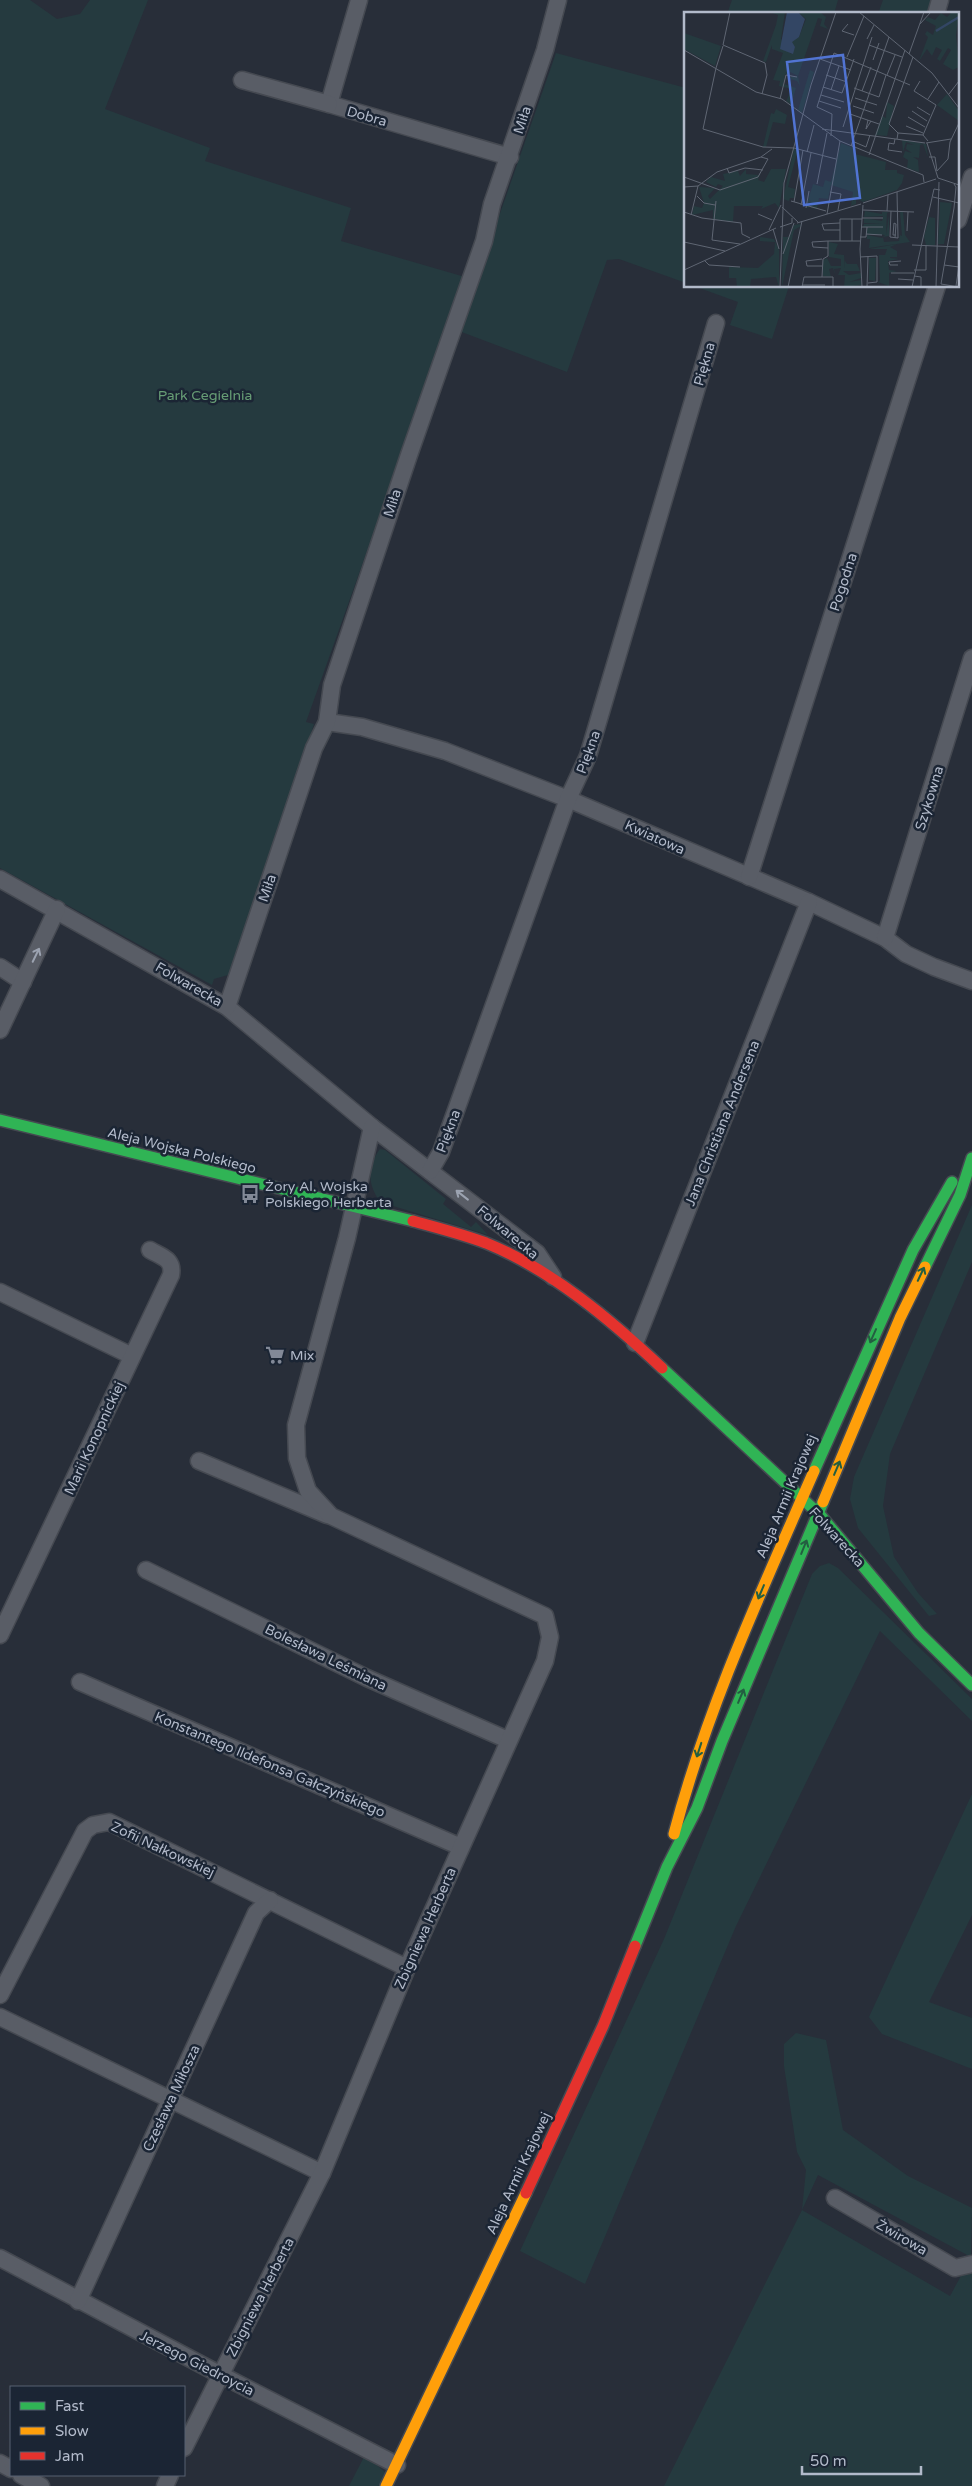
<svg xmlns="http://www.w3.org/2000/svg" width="972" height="2486" font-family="'Varela Round',sans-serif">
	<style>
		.green { fill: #253a3f }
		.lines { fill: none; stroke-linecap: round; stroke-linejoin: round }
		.street-casing { stroke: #454951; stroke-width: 19 }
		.fast-casing { stroke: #454951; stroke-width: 14 }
		.slow-casing { stroke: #454951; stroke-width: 14 }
		.jam-casing { stroke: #454951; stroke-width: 14 }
		.street { stroke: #595d66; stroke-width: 16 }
		.fast { stroke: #30b455; stroke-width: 11 }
		.slow { stroke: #ff9f0a; stroke-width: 11 }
		.jam { stroke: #e5322d; stroke-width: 11 }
		.oneway { stroke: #9ca3b1 }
		.oneway2 { stroke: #235e41 }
		.labels { text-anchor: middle; stroke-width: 5; stroke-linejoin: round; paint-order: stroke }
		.street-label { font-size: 14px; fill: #b2baca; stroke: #1b2534 }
		.park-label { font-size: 14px; fill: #679d75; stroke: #1b2534 }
		.poi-label { font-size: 14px; fill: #b2baca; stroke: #1b2534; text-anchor: start }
		.inset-river { fill: none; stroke: #334664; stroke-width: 2.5 }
		.inset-road { fill: none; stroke: #5f6673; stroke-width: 1 }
		.view { fill: #5174d3; fill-opacity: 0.15; stroke: #5174d3; stroke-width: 2.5 }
		.inset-edge { fill: none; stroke: #b2baca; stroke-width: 2.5 }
	</style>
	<rect width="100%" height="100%" fill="#282e39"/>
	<g class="green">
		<path d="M0 0H30L57 19 80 14 90 0H148L105 109 210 148 205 161 351 208 341 241 465 277 306 722 314 724 235 969 228 975 214 979 212 985 0 868Z"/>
		<path d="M732 0H838L834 14H727Z"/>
		<path d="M883 0H934L929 14H878Z"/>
		<path d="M556 53 686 88V283L619 259 607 260 567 372 459 331Z"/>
		<path d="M694 286H789L772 339 730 325 738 302Z"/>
		<path d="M380 1149 385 1150 446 1199 443 1204 471 1227 476 1222 488 1235 380 1202C368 1184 366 1168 380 1149Z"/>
		<path d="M972 1205V1262L890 1454 883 1506 894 1557 918 1593 937 1614 929 1616 858 1528 850 1499 854 1477Z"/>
		<path d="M829 1563 838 1568 972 1699V1721L880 1631 736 1926 585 2284 520 2251 664 1939 812 1574 820 1566Z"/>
		<path d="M972 1794V1915L929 2002 972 2018V2069L882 2034 869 2017Z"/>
		<path d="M796 2033 826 2040 843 2130 908 2176 972 2208 971 2257 818 2175 802 2210 950 2296 962 2274 972 2272V2486H664L802 2210 806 2170 797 2152 784 2066V2044Z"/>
		<path d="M365 2455 386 2473 379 2486H349Z"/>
	</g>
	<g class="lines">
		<g class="street-casing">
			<g id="street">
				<path d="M359 0 329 104 510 157"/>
				<path d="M936 14 940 0"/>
				<path d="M242 80 329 104"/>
				<path d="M958 220 972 177"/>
				<path d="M327 722 362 727 445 751 568 799 809 902 885 938 906 954 934 967 972 981"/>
				<path d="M749 877 937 286"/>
				<path d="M0 879 227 1007 372 1127 537 1253 553 1277"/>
				<path d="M885 938 972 658"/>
				<path d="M0 967 23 982"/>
				<path d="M227 1007 314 748 327 722 332 685 409 455 484 241 492 204 545 50 558 0"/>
				<path d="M0 1030 57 909"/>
				<path d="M430 1171 441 1152 568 799 588 756 716 323"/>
				<path d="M0 1292 132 1356"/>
				<path d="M635 1343 809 902"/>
				<path d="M199 1461 327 1515"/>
				<path d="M146 1570 367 1678 508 1740"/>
				<path d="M0 1635 171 1275C174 1259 162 1257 150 1250"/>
				<path d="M80 1682 461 1847"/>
				<path d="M0 1995 85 1831 93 1825 109 1822 407 1968"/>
				<path d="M0 2017 322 2173"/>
				<path d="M835 2198 955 2268 972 2264"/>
				<path d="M0 2258 221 2375 397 2465"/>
				<path d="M78 2301 256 1913 270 1900"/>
				<path d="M184 2448 322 2173 407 1968 545 1661 550 1637 545 1616 331 1516 308 1491 297 1458 296 1425 347 1238 372 1127"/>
				<path d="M0 2463 11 2469"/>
				<path d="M21 2475 41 2486"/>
				<path d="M165 2486 170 2475"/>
			</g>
		</g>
		<g class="fast-casing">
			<g id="fast">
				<path d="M0 1120 413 1221"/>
				<path d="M925 1267 960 1195 972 1158"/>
				<path d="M662 1368 821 1516 919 1633 972 1685"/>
				<path d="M814 1471 913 1250 952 1182"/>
				<path d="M635 1946 667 1867 697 1808 722 1741 823 1502"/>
			</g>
		</g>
		<g class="slow-casing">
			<g id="slow">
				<path d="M823 1502 900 1318 925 1267"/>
				<path d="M674 1834C707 1708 762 1590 814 1471"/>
				<path d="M386 2486 526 2193"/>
			</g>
		</g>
		<g class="jam-casing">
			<g id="jam">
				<path d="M413 1221C438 1228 462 1234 486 1243 552 1270 611 1320 662 1368"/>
				<path d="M526 2193 603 2026 635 1946"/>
			</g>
		</g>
		<use href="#street" class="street"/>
		<use href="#fast" class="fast"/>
		<use href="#slow" class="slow"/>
		<use href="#jam" class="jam"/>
	</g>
	<defs><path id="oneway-shaft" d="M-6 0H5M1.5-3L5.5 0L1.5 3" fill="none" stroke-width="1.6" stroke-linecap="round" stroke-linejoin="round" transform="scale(1.25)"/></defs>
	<g class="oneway">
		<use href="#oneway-shaft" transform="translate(36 955) rotate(-64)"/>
		<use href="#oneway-shaft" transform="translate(462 1195) rotate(-142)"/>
	</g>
	<g class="oneway2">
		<use href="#oneway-shaft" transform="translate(921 1274) rotate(-65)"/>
		<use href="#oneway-shaft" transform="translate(873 1336) rotate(114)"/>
		<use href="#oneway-shaft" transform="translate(837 1468) rotate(-67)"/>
		<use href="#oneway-shaft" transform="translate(804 1547) rotate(-68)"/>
		<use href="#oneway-shaft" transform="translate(761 1592) rotate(113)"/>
		<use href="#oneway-shaft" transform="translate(741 1696) rotate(-67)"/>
		<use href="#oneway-shaft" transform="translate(699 1750) rotate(108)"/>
	</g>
	<defs>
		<g id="bus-bare" transform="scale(1.5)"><path d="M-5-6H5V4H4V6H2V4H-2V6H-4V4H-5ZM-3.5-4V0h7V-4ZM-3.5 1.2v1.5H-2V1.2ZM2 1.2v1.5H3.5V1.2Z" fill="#828997" stroke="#1b2534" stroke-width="2.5" paint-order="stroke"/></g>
		<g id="supermarket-bare" transform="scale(1.5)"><path d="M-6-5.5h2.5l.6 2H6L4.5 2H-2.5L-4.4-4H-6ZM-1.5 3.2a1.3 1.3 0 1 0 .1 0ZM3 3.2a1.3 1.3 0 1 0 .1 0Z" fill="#828997" stroke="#1b2534" stroke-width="2.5" paint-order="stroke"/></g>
	</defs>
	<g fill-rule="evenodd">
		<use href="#bus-bare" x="250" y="1194"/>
		<use href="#supermarket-bare" x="275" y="1355"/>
	</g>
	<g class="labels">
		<g class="street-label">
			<text transform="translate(367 116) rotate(16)" y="5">Dobra</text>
			<text transform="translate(522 120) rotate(-72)" y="5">Miła</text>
			<text transform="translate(704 364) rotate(-74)" y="5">Piękna</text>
			<text transform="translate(392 503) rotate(-72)" y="5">Miła</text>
			<text transform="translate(843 582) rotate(-72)" y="5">Pogodna</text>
			<text transform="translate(588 752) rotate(-70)" y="5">Piękna</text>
			<text transform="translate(929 798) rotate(-73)" y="5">Szykowna</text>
			<text transform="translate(655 837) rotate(24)" y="5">Kwiatowa</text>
			<text transform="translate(267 888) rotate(-71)" y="5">Miła</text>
			<text transform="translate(189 984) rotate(30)" y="5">Folwarecka</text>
			<text transform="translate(722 1123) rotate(-68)" y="5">Jana Christiana Andersena</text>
			<text transform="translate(448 1131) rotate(-69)" y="5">Piękna</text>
			<text transform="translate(182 1150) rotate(14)" y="5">Aleja Wojska Polskiego</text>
			<text transform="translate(508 1232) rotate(40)" y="5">Folwarecka</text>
			<text transform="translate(94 1438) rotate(-65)" y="5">Marii Konopnickiej</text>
			<text transform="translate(786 1496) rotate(-67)" y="5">Aleja Armii Krajowej</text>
			<text transform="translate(837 1537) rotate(48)" y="5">Folwarecka</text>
			<text transform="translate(326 1657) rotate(26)" y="5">Bolesława Leśmiana</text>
			<text transform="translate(270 1764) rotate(23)" y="5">Konstantego Ildefonsa Gałczyńskiego</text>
			<text transform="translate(163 1849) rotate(25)" y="5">Zofii Nałkowskiej</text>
			<text transform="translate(425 1928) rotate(-66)" y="5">Zbigniewa Herberta</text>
			<text transform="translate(171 2098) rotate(-65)" y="5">Czesława Miłosza</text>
			<text transform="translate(518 2173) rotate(-65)" y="5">Aleja Armii Krajowej</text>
			<text transform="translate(902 2237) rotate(30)" y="5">Żwirowa</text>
			<text transform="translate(260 2297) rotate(-63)" y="5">Zbigniewa Herberta</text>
			<text transform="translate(197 2363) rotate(27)" y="5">Jerzego Giedroycia</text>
		</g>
		<g class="park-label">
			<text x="205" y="400">Park Cegielnia</text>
		</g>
		<g class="poi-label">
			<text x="265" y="1191">Żory Al. Wojska<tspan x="265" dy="16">Polskiego Herberta</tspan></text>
			<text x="290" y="1360">Mix</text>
		</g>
	</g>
	<g transform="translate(684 12)">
		<rect width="275" height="275" fill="#282e39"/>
		<path d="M86 0H101L97 27 107 42 111 35 101 29 115 25 122 7 114 0H136L142 5 140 12 144 17 136 14 138 7 134 6 114 64 116 74 113 69 102 66 114 64 106 60 101 63 99 75 95 74 96 69 89 68 99 41 88 37V33L82 50 79 49 92 13 94 3ZM268 0H275L272 23 275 55 269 58 259 52 267 38 264 36 256 49 253 47 258 38 252 35 248 44 243 37 235 49 244 25 241 22 243 19 249 23 252 14 241 8 244 5 251 8 257 1 263 5ZM0 21 37 34 31 54 0 37ZM126 58 130 60 118 101 102 89 108 77 99 75 100 72 112 76 107 92 114 98ZM263 82 275 99V109L253 93ZM203 90 210 94 203 124 191 123 198 104 202 106ZM92 97 103 103 101 112 89 110 82 135H79L87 101 90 102ZM218 128 242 132 244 145 239 132 236 133 235 146 229 145 234 148 235 160 223 156 224 148 219 145 221 139 228 141 222 137 223 132 230 133 222 130 219 140ZM157 131 172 137 171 142 202 150 201 158H213V161L220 163 218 171 213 178 179 190 172 186V192L167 194 169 180 147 173 144 187 135 186 133 197 127 196 126 188 125 196 122 195 129 172 139 175 141 168 147 170ZM110 136 114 137 104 175 111 177 110 186H106L105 189 99 187ZM62 157V162L75 163 77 159 74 168 80 170 87 157H102L95 196 91 191 77 197 79 194H50L49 210 29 207V198L8 203 10 194 18 196 20 191 15 175 31 176 24 184 26 187 39 174 34 172 32 175 22 170 27 165 41 169 39 162 54 159 56 164ZM256 190 268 191 260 232H254ZM181 199 198 202V200H205L203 201 202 223 205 203V224L199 225 200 230 215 229 216 223 218 224 216 200H219L221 223 226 230 185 236 186 227H183V223L198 226 201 223 183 222V216H198L179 215 180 212H198L180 211V206L198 209 199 204 180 205ZM245 205 251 206V233H242L240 225ZM116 212 117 214 110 218 98 275 99 225H105L110 213ZM76 225 90 227 95 238V275L92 265 67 267 66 275H53L52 266H45V255L74 256 90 242 91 230 76 229ZM145 230 154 232 150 242 160 243 161 256V249L163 252H173L176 259H159L165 263 177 261V266L165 270 177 268 178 273 160 275 161 263H154L157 256 150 257 151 263 149 256 145 257 147 265 139 264V248L143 246 147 254H157V247L145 245ZM213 232 206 235 213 239V245H206V242V246L215 247 204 249 205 258 213 259 205 261V274L194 270 196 269 195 243H201L203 237H185ZM185 246H192L191 269 185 268Z" fill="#253a3f"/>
		<path d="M103 0H114L121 7 115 25 108 30 111 35 109 42 96 37Z" fill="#334664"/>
		<path class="inset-river" d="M252 19 275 5"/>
		<path class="inset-road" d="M46 0 39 33 81 51 83 63 78 82M175 0 248 61 275 96M164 12 158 19 170 23M236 12 247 0M183 27 190 13M185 33 218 45M0 38 72 80 98 87 156 129 239 163 240 170M225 42 240 0M163 45 180 4M136 47 167 58M189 48 195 31M32 56 19 117 79 135 110 136 152 147M32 56 39 34M142 63 163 70M203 63 211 43M236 69 230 79 252 93 239 123M139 75 158 81 170 47M170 76 195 85 202 63M147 78 155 54M178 79 187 55M265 82 275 69M137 83 160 90M171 86 193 93M96 87 102 63 113 65M244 87 255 70M135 89 157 96M169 94 190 101M233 95 246 103M228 99 243 109M166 102 195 112M224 105 241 115M184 108 182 117 187 109M222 114 239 121M159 115 188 25M138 117 241 131M214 121 239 123 244 129M147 124 148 102 133 95 150 41 226 73M211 127 210 132 205 131 204 138 218 140M213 127 214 121 205 112 229 45M168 129 182 135 186 123M242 131 267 127M243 131 254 166M167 134 205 25M123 140 130 113M185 143 221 38M245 145H251L253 159 264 147M264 147 266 130 275 111M43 156 45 161 61 156 79 158M0 165 36 178M254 166 275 173M133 172 143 121M0 175 14 174 33 160 77 145 88 137M36 178 74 165 84 147 77 145M146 180 157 182 154 198M13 184 20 191 31 193M249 185 275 191M32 189 28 228 56 232M107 189 142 199M110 190 119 138M179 191 252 167M117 193 127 141M98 195 114 210M122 196 125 179M179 198 230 200M203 199 204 183M207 199 206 225 214 226 213 180M0 200 18 206 57 211 58 222 66 226M74 202 88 208M143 202 156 129M7 203 14 174M178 206H199M113 211 177 192M96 215 108 211V206M177 215H199M89 217 95 237M85 218 97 193M156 218H140L138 212 156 211M223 219 224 200M182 222 198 223M176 225H182L183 215M211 226 212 212 210 211 209 223H212M156 229V207H178M168 229V207M0 230 41 239M228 233 275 235M144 236 129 235 128 230 144 229M99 242 110 211M176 245 193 244V270L184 271M21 249 25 253 56 255M214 253H206L205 250 217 249M260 253 275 255M138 254H123L122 249 138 247M0 258 92 216M230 258H242V233M207 261H230M230 264 237 265V275M138 265 139 247 144 244V229H176M214 267 229 268M257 272 270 196 272 175 270 172M257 272 275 275M118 273H141M272 274 275 253M96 275 100 171 127 73 152 0M104 275 118 209M118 275 120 265H149V275M178 275 176 237 179 193M183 275 184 244M228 275 250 177 256 178M252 275 255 170"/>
		<path class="view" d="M159 43 176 186 120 193 103 50Z"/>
		<rect width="275" height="275" class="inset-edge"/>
	</g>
	<rect x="10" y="2386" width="175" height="90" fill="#1b2534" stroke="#576170"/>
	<rect x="20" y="2402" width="25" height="8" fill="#30b455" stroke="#576170"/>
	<text x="55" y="2411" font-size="15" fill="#b2baca">Fast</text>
	<rect x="20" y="2427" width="25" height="8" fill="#ff9f0a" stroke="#576170"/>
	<text x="55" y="2436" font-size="15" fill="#b2baca">Slow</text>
	<rect x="20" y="2452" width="25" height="8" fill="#e5322d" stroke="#576170"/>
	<text x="55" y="2461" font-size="15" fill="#b2baca">Jam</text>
	<path d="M802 2466v8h119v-8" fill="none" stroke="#b2baca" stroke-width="2.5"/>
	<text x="810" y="2466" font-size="15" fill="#b2baca" stroke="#1b2534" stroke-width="4" paint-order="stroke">50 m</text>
</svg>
